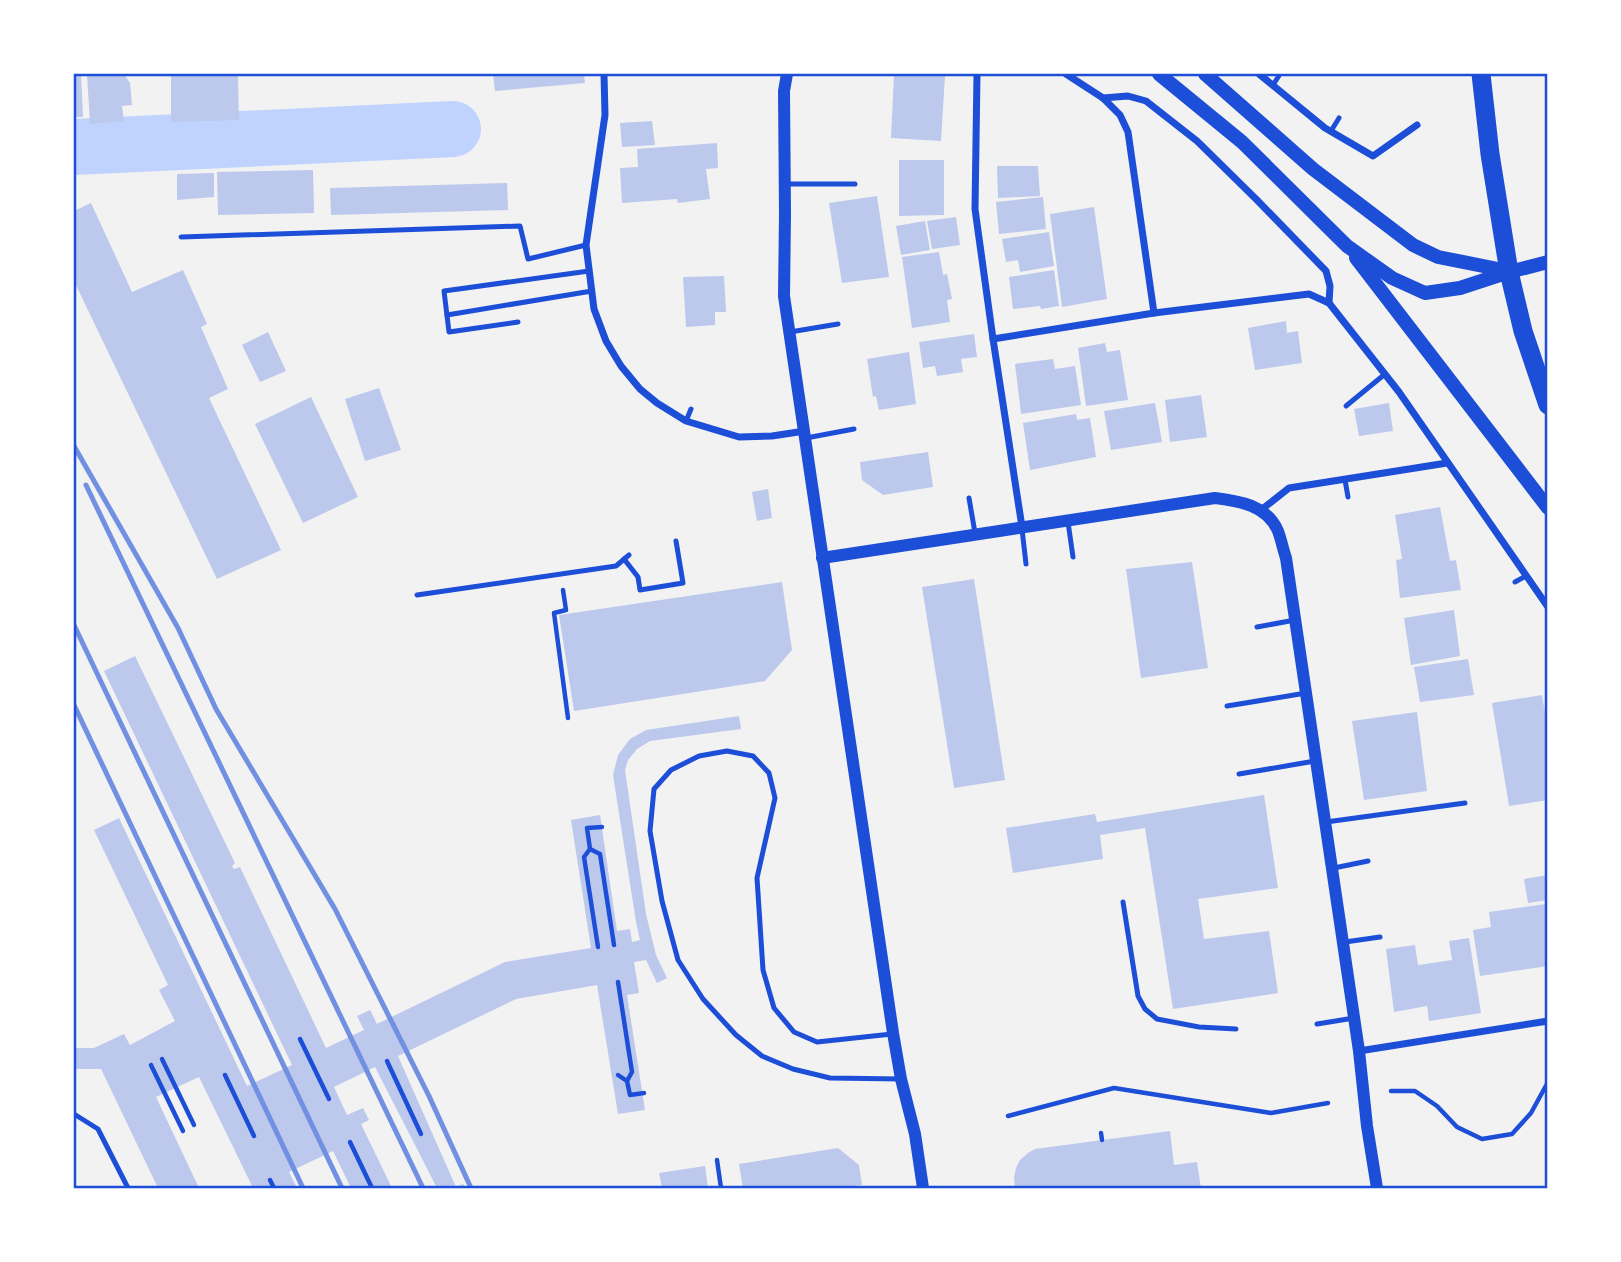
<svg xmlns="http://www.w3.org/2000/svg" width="1621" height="1262" font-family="'Work Sans',sans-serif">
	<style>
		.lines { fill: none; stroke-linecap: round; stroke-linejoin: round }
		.river { stroke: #bfd3fe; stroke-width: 56 }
		.building { fill: #bdc9ec }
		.path { stroke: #1d4ed8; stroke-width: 4.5 }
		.service { stroke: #1d4ed8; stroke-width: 5 }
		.minor { stroke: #1d4ed8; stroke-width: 7 }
		.tertiary { stroke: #1d4ed8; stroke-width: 12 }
		.secondary { stroke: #1d4ed8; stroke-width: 14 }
		.trunk { stroke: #1d4ed8; stroke-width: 19 }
		.rail { stroke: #7290e2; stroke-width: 5 }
		.neatline { fill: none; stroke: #1d4ed8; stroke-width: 2.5 }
	</style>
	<rect width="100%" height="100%" fill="#f2f2f2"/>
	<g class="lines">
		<path class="river" d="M74 147 453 129"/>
	</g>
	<g class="building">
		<path d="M74 74H81L83 117H74Z"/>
		<path d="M87 74H124L130 83 132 105 122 106 124 121 90 124Z"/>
		<path d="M171 74H238L239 120 171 122Z"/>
		<path d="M493 74H584L585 83 495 91Z"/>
		<path d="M894 74 945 76 941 141 891 138Z"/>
		<path d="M652 121 655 145 622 147 620 123Z"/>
		<path d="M717 143 718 168 706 169 710 199 678 203 677 199 622 203 620 168 638 167 637 149Z"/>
		<path d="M899 160H944V215L899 216Z"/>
		<path d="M997 166H1038L1040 196 998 198Z"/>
		<path d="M313 170 314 213 218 215 217 172Z"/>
		<path d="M214 173V197L177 200V174Z"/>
		<path d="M507 183 508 210 331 215 330 188Z"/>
		<path d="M877 196 889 277 842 283 829 203Z"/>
		<path d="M1043 197 1046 229 999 234 996 202Z"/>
		<path d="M91 203 132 292 183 270 207 324 201 327 228 389 209 398 281 550 217 579 74 281V211Z"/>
		<path d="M1094 207 1107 299 1062 307 1050 214Z"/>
		<path d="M956 217 960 245 932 249 927 221Z"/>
		<path d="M925 221 930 250 901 255 896 226Z"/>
		<path d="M1049 232 1054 266 1020 272 1018 260 1006 262 1002 239Z"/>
		<path d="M939 252 943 275 947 274 952 299 947 300 950 322 912 328 902 257Z"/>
		<path d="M1054 270 1059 306 1041 309 1040 306 1013 309 1009 277Z"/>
		<path d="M724 276 726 312H715V325L686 327 683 277Z"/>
		<path d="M1286 321 1287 333 1298 331 1302 363 1255 370 1248 328Z"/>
		<path d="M268 332 286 371 260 382 242 345Z"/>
		<path d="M974 334 977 357 961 359 963 372 937 376 935 366 923 368 919 342Z"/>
		<path d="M1105 343 1107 352 1120 350 1128 400 1086 406 1078 348Z"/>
		<path d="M909 352 916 404 879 410 876 396 873 397 867 359Z"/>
		<path d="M1053 359 1055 369 1075 366 1081 405 1021 414 1015 364Z"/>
		<path d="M379 388 401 450 365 461 345 399Z"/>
		<path d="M1201 395 1207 437 1170 442 1165 400Z"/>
		<path d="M311 397 358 497 303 523 255 424Z"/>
		<path d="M1155 403 1162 442 1111 450 1104 411Z"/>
		<path d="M1389 403 1393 431 1359 436 1354 409Z"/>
		<path d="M1076 414 1077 420 1090 418 1096 457 1030 470 1023 423Z"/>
		<path d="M928 452 933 487 883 495 862 480 860 462Z"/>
		<path d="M768 489 772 518 757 521 752 492Z"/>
		<path d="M1440 507 1450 561 1456 560 1461 590 1400 598 1396 560 1402 559 1395 515Z"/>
		<path d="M1192 562 1208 668 1141 678 1126 569Z"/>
		<path d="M974 579 1005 780 954 788 922 587Z"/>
		<path d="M782 582 792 650 765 681 574 711 559 615Z"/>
		<path d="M1454 610 1460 656 1411 665 1404 618Z"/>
		<path d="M135 656 235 863 232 866 234 869 240 867 326 1048 364 1030 357 1016 370 1010 377 1024 505 962 591 948 571 820 600 815 617 931 630 929 632 942 640 940 636 922 613 775 618 755 630 739 646 730 739 716 741 729 650 741 637 749 628 760 625 770 646 914 656 955 667 978 657 983 646 960 634 962 639 993 627 995 645 1110 618 1114 597 985 516 999 398 1056 456 1187 463 1184 466 1188H437L375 1067 334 1087 347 1115 363 1108 369 1120 361 1124 392 1188H351L333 1151 289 1172 297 1188H253L199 1077 156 1097 199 1188H158L101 1069H74V1048H94L124 1034 130 1045 175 1021 159 990 168 985 94 830 119 818 247 1086 292 1065 104 671Z"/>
		<path d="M1468 659 1474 695 1420 702 1414 667Z"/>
		<path d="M1542 695 1548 730V800L1509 806 1492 703Z"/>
		<path d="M1417 712 1427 791 1364 800 1352 721Z"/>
		<path d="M1264 795 1278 888 1198 899 1204 939 1269 931 1278 993 1173 1009 1145 828 1100 835 1103 859 1013 873 1006 828 1095 814 1097 822Z"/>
		<path d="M1548 875V900L1528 903 1524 879Z"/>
		<path d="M1546 904 1548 916V966L1480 976 1473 930 1491 927 1489 912Z"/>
		<path d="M1469 938 1481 1013 1429 1021 1427 1006 1394 1012 1386 949 1415 945 1418 965 1452 960 1449 941Z"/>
		<path d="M1170 1131 1174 1165 1197 1162 1201 1188H1015L1014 1178 1016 1168 1020 1160 1028 1153 1035 1149Z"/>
		<path d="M838 1148 859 1165 862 1185 841 1188H743L739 1164Z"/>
		<path d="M705 1166 708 1188H662L659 1173Z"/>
	</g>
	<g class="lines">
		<g class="path">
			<path d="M563 590 566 610 554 613 568 718"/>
			<path d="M590 849 600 854 614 945"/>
			<path d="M598 947 584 857 590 849 587 828 602 827"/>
			<path d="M618 982 632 1072 627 1081 630 1095 644 1093"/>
			<path d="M300 1039 329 1099"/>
			<path d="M162 1059 194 1125"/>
			<path d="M387 1061 421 1134"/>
			<path d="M151 1065 183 1131"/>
			<path d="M225 1075 254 1136"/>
			<path d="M618 1075 627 1081"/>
			<path d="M1391 1091H1415L1437 1106 1457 1127 1482 1139 1512 1134 1531 1113 1548 1082"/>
			<path d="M1008 1116 1114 1088 1271 1113 1328 1103"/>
			<path d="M1101 1133 1102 1140"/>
			<path d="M350 1142 372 1188"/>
			<path d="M717 1160 721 1188"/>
			<path d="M270 1180 274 1188"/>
		</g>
		<g class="service">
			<path d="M1273 85 1280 74"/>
			<path d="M1331 131 1339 118"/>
			<path d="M785 184H855"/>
			<path d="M181 237 520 226 528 259 586 245"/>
			<path d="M447 315 592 291"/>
			<path d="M518 322 449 332 444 291 589 271"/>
			<path d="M790 332 838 324"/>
			<path d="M1346 406 1385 374"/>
			<path d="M686 421 691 409"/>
			<path d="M806 438 854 429"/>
			<path d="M1345 480 1348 497"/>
			<path d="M969 498 975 533"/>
			<path d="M1068 522 1073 557"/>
			<path d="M1022 529 1026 564"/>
			<path d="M624 559 638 577 640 590 683 583 676 541"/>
			<path d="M1515 582 1526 576"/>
			<path d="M417 595 616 566 629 555"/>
			<path d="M1257 627 1295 620"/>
			<path d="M1227 706 1306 693"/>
			<path d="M1239 774 1315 761"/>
			<path d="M1326 822 1465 803"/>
			<path d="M1334 868 1368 861"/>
			<path d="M1123 902 1138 996 1145 1009 1157 1019 1199 1027 1236 1029"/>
			<path d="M1345 942 1380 937"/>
			<path d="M1317 1024 1354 1018"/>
			<path d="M892 1034 817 1042 794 1032 774 1008 763 970 757 878 775 798 769 773 753 756 727 751 699 756 671 770 654 789 650 831 662 901 678 960 703 999 736 1035 762 1056 793 1069 830 1078 901 1079"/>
			<path d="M74 1114 98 1129 128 1188"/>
		</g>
		<g class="minor">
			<path d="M604 74 605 115 586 245 594 309 606 341 621 366 640 389 657 403 686 421 739 437 772 436 805 431"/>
			<path d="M977 74 975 209 993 339 1022 527"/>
			<path d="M1066 74 1103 98 1120 115 1128 132 1154 313"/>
			<path d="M1259 74 1325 128 1373 156 1417 125"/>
			<path d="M1103 98 1128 96 1146 101 1197 141 1257 200 1326 271 1330 286 1329 303"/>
			<path d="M993 339 1154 313 1309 294 1329 303 1399 392 1548 607"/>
			<path d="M1261 510 1289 488 1447 463"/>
			<path d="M1359 1051 1548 1021"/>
		</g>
		<g class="tertiary">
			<path d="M787 74 784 91 785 214 784 296 893 1033 901 1079 915 1134 923 1188"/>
			<path d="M822 558 1215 498C1239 501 1267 505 1278 531 1281 539 1283 549 1286 558L1359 1051 1367 1126 1377 1188"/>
		</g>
		<g class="secondary">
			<path d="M1159 74 1242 142 1347 246 1392 278 1425 293 1460 288 1509 272 1548 262"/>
			<path d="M1205 74 1313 169 1413 245 1438 257 1508 271"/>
			<path d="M1356 258 1548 508"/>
		</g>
		<path class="trunk" d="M1481 74 1490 154 1509 272 1523 331 1548 405"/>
		<g class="rail">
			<path d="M74 446 178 628 216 709 335 909 429 1096 471 1188"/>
			<path d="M86 485 423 1188"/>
			<path d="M74 625 342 1188"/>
			<path d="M74 705 303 1188"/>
		</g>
	</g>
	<rect width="1621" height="1262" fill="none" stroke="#ffffff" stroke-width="150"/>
	<rect x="75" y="75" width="1471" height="1112" class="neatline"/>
</svg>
